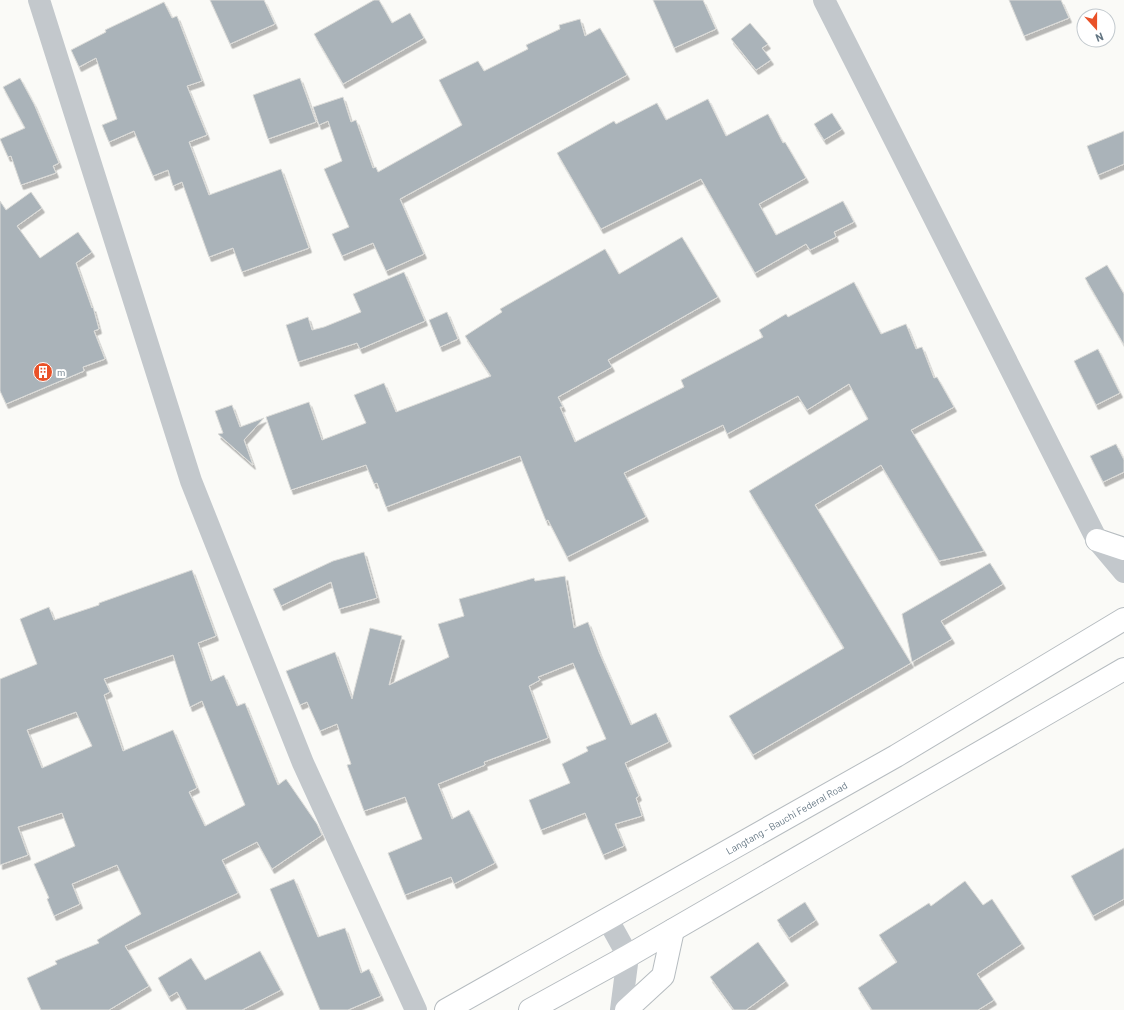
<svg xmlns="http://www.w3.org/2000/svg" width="1124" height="1010" font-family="Barlow,sans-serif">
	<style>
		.building { fill: #aab3b9; stroke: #dcdcd9; fill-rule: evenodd; filter: url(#shadow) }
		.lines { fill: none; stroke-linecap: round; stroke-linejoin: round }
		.primary-casing { stroke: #b6bcc0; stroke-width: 24 }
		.minor { stroke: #c3c8cc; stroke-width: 22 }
		.primary { stroke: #fff; stroke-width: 22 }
		.labels { text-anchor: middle; stroke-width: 4; stroke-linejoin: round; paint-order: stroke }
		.poi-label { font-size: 10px; fill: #647683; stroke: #fff; text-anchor: start }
		.street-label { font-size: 10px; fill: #647683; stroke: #fff }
	</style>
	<defs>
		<filter id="shadow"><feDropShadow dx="2.5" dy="4.5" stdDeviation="0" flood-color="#0004"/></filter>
	</defs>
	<rect width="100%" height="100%" fill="#fafaf7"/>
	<g class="building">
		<path d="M210 0H264L275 24 230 44Z"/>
		<path d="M374 0H379L392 23 410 13 424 38 343 84 314 34Z"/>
		<path d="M653 0H703L716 29 674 48Z"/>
		<path d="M1009 0H1061L1069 18 1024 36Z"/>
		<path d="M164 2 172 18 177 16 202 81 187 86 207 135 189 142 209 195 281 169 309 248 242 272 233 248 209 257 182 182 173 186 168 170 153 176 134 131 109 142 102 125 117 119 96 58 79 67 71 50 106 32 105 30Z"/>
		<path d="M580 19 585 36 600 28 627 75 400 199 424 254 386 271 373 243 342 256 332 234 349 227 324 169 342 161 328 121 319 125 313 107 343 97 351 122 356 120 373 168 376 167 378 172 462 125 439 80 478 61 484 71 528 49 526 45 560 29 559 25Z"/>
		<path d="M750 23 768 44 762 48 771 60 756 70 731 39Z"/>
		<path d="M20 78 34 104 59 163 53 166 56 173 21 185 11 156 8 157 0 139 25 128 3 87Z"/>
		<path d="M300 78 316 122 268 139 253 95Z"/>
		<path d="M708 99 726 136 768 114 783 143 785 142 806 178 759 204 776 235 843 201 854 222 834 232 836 237 810 250 806 244 755 273 701 179 601 229 557 153 614 121 616 124 657 103 666 120Z"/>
		<path d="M832 113 842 129 824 140 814 124Z"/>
		<path d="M1124 131V164L1098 175 1087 146Z"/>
		<path d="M31 192 42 208 17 226 40 258 78 232 92 252 76 263 92 308 93 307 99 329 94 331 105 359 83 367 84 371 6 404 0 391V201L6 210Z"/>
		<path d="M682 237 718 297 608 360 612 367 558 397 563 407H560L575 442 684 387 681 380 763 337 759 330 786 314 788 317 854 282 881 334 906 324 916 349 922 347 934 378 937 377 954 407 911 430 984 551 939 561 881 465 815 505 911 663 753 755 729 716 844 648 749 491 868 419 849 384 807 410 798 396 727 434 723 425 624 473 646 517 567 557 548 520 546 521 520 456 386 507 377 483 374 484 366 465 291 490 266 417 309 402 322 440 366 423 354 395 384 383 396 412 491 376 465 336 502 312 500 309 605 249 619 274Z"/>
		<path d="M1107 265 1124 294V345L1085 278Z"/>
		<path d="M404 272 425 321 360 349 357 343 298 362 286 325 308 317 312 330 324 327 361 312 353 294Z"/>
		<path d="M447 312 458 339 440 347 429 320Z"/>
		<path d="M1098 349 1120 393 1096 405 1074 361Z"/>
		<path d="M232 405 240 427 264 418 244 440 253 465 218 434 223 433 215 411Z"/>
		<path d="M1116 444 1124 460V472L1103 482 1090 456Z"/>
		<path d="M364 552 377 598 339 609 331 582 281 606 273 589 333 561Z"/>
		<path d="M990 563 1003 584 941 621 952 639 912 662 902 614Z"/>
		<path d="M192 570 216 636 198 643 211 681 224 675 237 706 245 703 278 785 286 779 317 824 322 835 272 869 257 842 222 860 238 893 125 946 149 986 109 1010H41L27 978 57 964 55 961 99 943 97 940 141 914 117 865 72 884 80 904 54 916 47 899 49 898 34 864 75 846 62 813 18 827 28 855 0 865V679L37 664 20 619 49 607 54 620 99 605V603ZM173 655 190 707 202 701 245 805 205 826 189 792 197 788 173 730 123 751 104 695 110 692 104 679ZM76 712 92 746 42 768 27 730Z"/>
		<path d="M565 576 574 628 588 622 599 652 631 725 656 713 669 742 625 763 639 796 636 798 642 816 615 824 624 846 603 855 585 813 541 830 529 800 570 783 562 764 588 751 586 747 606 739 573 663 538 677 540 680 529 686 548 738 484 762 485 765 438 784 452 819 469 810 495 863 454 884 451 877 405 895 388 853 422 839 405 797 364 811 347 765 351 764 337 724 320 731 307 702 300 705 286 671 335 652 352 699 370 628 402 636 389 685 449 657 438 624 464 616 459 599 534 578 535 581Z"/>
		<path d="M1124 848V899L1093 916 1071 876Z"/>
		<path d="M294 879 318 937 345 928 361 973 369 969 381 996 348 1010H320L270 889Z"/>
		<path d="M965 881 983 905 992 899 1022 944 977 974 994 1000 978 1010H872L858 988 897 962 879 935 929 903 931 906Z"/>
		<path d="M805 902 816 920 789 938 777 920Z"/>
		<path d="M758 942 786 981 746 1010H734L710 977Z"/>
		<path d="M260 951 281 990 242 1010H187L177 992 169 997 158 978 191 958 205 980Z"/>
	</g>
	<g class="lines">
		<g class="primary-casing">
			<g id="primary">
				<path d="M1097 540 1124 549"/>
				<path id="s1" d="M446 1010 896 756 1124 619"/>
				<path d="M530 1010 628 956 1124 669"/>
				<path d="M626 1010 663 976 673 930"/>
			</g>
		</g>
		<g class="minor">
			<path d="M39 0 191 481 303 763 416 1010"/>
			<path d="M824 0 1097 540 1124 572"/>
			<path d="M608 920 628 956 621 1010"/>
		</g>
		<use href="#primary" class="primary"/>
	</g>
	<defs>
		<g id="building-disc" transform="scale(1)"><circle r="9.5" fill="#e95128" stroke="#fff"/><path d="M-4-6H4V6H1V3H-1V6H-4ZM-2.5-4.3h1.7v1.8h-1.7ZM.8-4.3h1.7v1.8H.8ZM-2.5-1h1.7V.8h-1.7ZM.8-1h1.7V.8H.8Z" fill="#fff"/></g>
	</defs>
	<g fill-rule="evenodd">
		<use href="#building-disc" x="43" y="372"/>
	</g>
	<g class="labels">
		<g class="poi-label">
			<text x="57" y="376">m</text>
		</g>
		<g class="street-label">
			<text dy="4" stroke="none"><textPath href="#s1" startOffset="391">Langtang - Bauchi Federal Road</textPath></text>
		</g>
	</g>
	<g transform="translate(1096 28) rotate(159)"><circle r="19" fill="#ffffff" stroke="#c1c8cd"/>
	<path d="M0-3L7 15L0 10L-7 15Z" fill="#e95128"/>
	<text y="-6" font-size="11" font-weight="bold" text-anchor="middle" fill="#647683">N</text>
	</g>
</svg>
